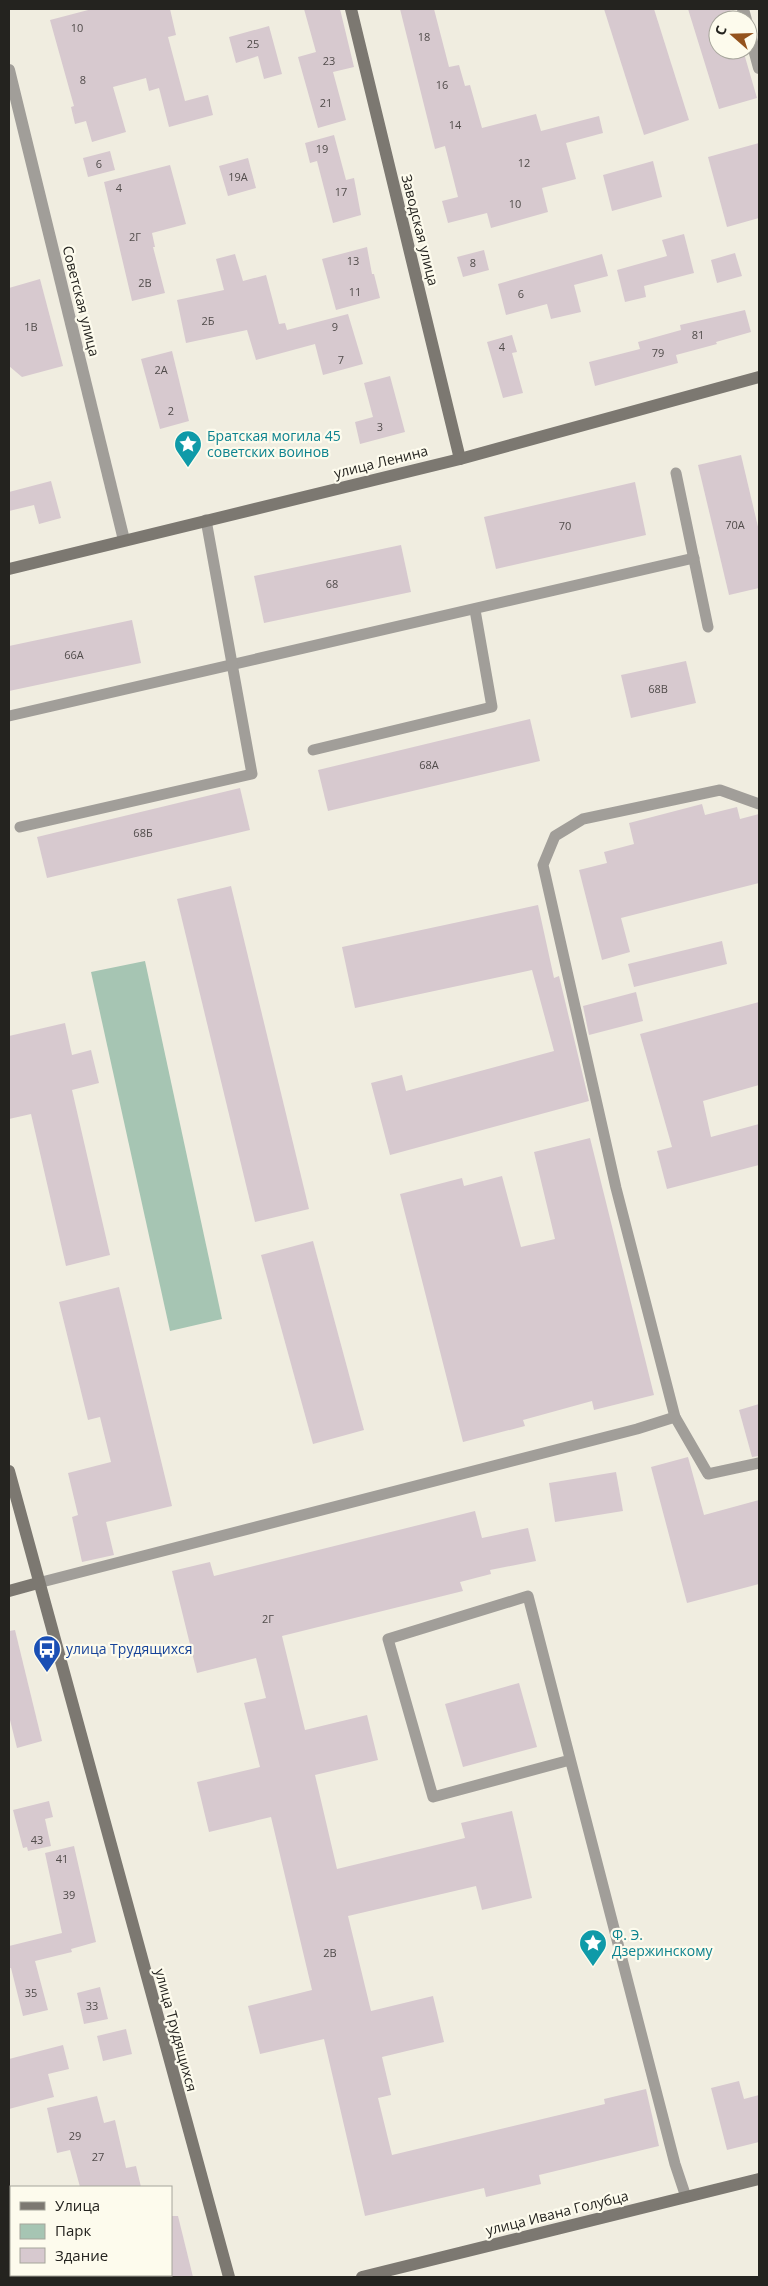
<svg xmlns="http://www.w3.org/2000/svg" width="768" height="2286" font-family="'Open Sans',sans-serif">
	<style>
		.green { fill: #a6c5b3 }
		.building { fill: #d7c9cf }
		.lines { fill: none; stroke-linecap: round; stroke-linejoin: round }
		.lane { stroke: #a19e99; stroke-width: 11 }
		.street { stroke: #a19e99; stroke-width: 12 }
		.secondary { stroke: #7c7871; stroke-width: 12 }
		.labels { text-anchor: middle; stroke-width: 4.5; stroke-linejoin: round; paint-order: stroke }
		.number-label { font-size: 11px; fill: #514c4b }
		.street-label { font-size: 14px; fill: #24231f; stroke: #fdfbed }
		.culture-label { font-size: 14px; fill: #0d838f; stroke: #fdfbed; text-anchor: start }
		.transit-label { font-size: 14px; fill: #164399; stroke: #fdfbed; text-anchor: start }
	</style>
	<rect width="100%" height="100%" fill="#f0ede0"/>
	<path class="green" d="M145 961 222 1319 170 1331 91 972Z"/>
	<g class="building">
		<path d="M92 9H170L176 35 168 37 185 101 208 95 213 115 169 127 159 88 149 91 146 78 113 87 126 132 92 142 86 121 75 124 71 107 74 106 50 20Z"/>
		<path d="M304 9H340L354 67 333 72 346 120 318 128 298 57 316 52Z"/>
		<path d="M400 9H434L449 67 459 65 465 86 470 85 482 128 536 114 541 131 599 116 603 133 566 143 576 179 542 188 548 212 491 228 487 213 448 223 442 201 458 197 445 146 435 149Z"/>
		<path d="M604 9H654L689 120 644 135Z"/>
		<path d="M688 9H730L733 20H718V50H743L757 98 719 109Z"/>
		<path d="M269 26 282 74 264 79 258 56 236 63 229 37Z"/>
		<path d="M334 135 346 180 354 178 361 215 333 223 317 161 310 163 305 143Z"/>
		<path d="M759 143V218L727 227 708 157Z"/>
		<path d="M110 151 115 170 88 177 83 158Z"/>
		<path d="M248 158 256 188 228 196 219 166Z"/>
		<path d="M653 161 662 197 612 211 603 175Z"/>
		<path d="M170 165 186 224 152 233 155 247H153L165 293 132 301 104 182Z"/>
		<path d="M684 234 694 273 644 286 646 297 625 302 617 270 667 256 662 240Z"/>
		<path d="M367 247 372 274H374L380 298 336 310 322 259Z"/>
		<path d="M484 250 489 270 463 277 457 257Z"/>
		<path d="M735 253 742 276 717 283 711 260Z"/>
		<path d="M235 254 243 281 266 275 279 324 285 323 287 330 348 314 363 364 323 375 315 344 256 360 247 330 186 343 177 300 224 290 216 259Z"/>
		<path d="M602 254 608 276 574 285 581 312 551 319 547 304 506 315 498 284Z"/>
		<path d="M40 279 63 366 22 377 9 366V288Z"/>
		<path d="M745 310 751 332 716 342 717 344 676 355 678 363 595 386 589 362 640 349 638 342 681 330 680 325Z"/>
		<path d="M512 335 517 352 512 353 523 393 503 398 487 342Z"/>
		<path d="M172 351 189 421 160 429 141 359Z"/>
		<path d="M390 376 405 432 360 444 355 422 373 417 364 383Z"/>
		<path d="M741 455 759 531V588L729 595 698 465Z"/>
		<path d="M51 481 61 518 39 524 34 505 9 511V492Z"/>
		<path d="M635 482 646 535 496 569 484 517Z"/>
		<path d="M401 545 411 592 264 623 254 576Z"/>
		<path d="M132 620 141 663 9 691V646Z"/>
		<path d="M686 661 696 703 631 718 621 675Z"/>
		<path d="M530 719 540 761 328 811 318 770Z"/>
		<path d="M240 788 250 830 47 878 37 837Z"/>
		<path d="M702 804 705 815 737 807 740 819 759 814V883L621 918 630 952 602 960 579 870 607 863 604 852 634 844 629 823Z"/>
		<path d="M231 886 309 1209 255 1222 177 899Z"/>
		<path d="M538 905 554 978 559 976 589 1101 390 1155 371 1083 402 1075 406 1091 554 1051 532 970 355 1008 342 947Z"/>
		<path d="M722 941 727 964 634 987 628 964Z"/>
		<path d="M636 992 643 1021 589 1035 583 1006Z"/>
		<path d="M759 1002V1085L703 1101 711 1137 759 1124V1165L667 1189 657 1151 672 1147 640 1034Z"/>
		<path d="M65 1023 72 1055 91 1050 99 1083 72 1090 110 1255 66 1266 31 1114 9 1119V1036Z"/>
		<path d="M590 1138 654 1395 594 1410 592 1401 523 1420 525 1426 463 1442 400 1194 462 1178 464 1186 502 1176 521 1247 555 1239 534 1152Z"/>
		<path d="M313 1241 364 1430 313 1444 261 1255Z"/>
		<path d="M119 1287 172 1506 106 1522 114 1555 82 1562 72 1517 78 1515 68 1473 111 1462 100 1417 88 1420 59 1302Z"/>
		<path d="M759 1404V1456L752 1457 739 1410Z"/>
		<path d="M688 1457 704 1515 759 1500V1584L687 1603 651 1467Z"/>
		<path d="M616 1472 623 1511 555 1522 549 1483Z"/>
		<path d="M475 1511 482 1538 528 1528 536 1561 490 1570 491 1574 460 1582 463 1591 282 1636 305 1730 367 1715 378 1760 315 1775 337 1869 465 1838 461 1823 512 1811 532 1898 482 1910 476 1886 348 1916 371 2011 433 1996 444 2042 382 2057 391 2095 378 2098 392 2155 605 2104 604 2099 646 2089 659 2146 539 2175 541 2184 486 2197 484 2188 365 2216 324 2039 260 2054 248 2006 312 1990 271 1817 209 1832 197 1782 260 1767 244 1703 266 1698 256 1658 197 1673 172 1571 210 1562 214 1576Z"/>
		<path d="M15 1630 42 1741 17 1748 9 1716V1631Z"/>
		<path d="M519 1683 537 1747 463 1767 445 1704Z"/>
		<path d="M49 1801 53 1817 45 1819 51 1846 28 1851 27 1847 23 1848 13 1810Z"/>
		<path d="M74 1846 96 1942 71 1949 72 1952 35 1961 48 2010 23 2016 11 1968H9V1946L62 1933 45 1853Z"/>
		<path d="M100 1987 108 2019 84 2024 77 1993Z"/>
		<path d="M126 2029 132 2054 103 2061 97 2036Z"/>
		<path d="M63 2045 69 2069 48 2074 54 2097 9 2109V2059Z"/>
		<path d="M739 2081 744 2099 759 2095V2142L727 2150 711 2088Z"/>
		<path d="M97 2096 104 2123 115 2120 126 2168 136 2166 141 2187H80L70 2150 57 2153 47 2108Z"/>
		<path d="M171 2216H178L193 2277H171Z"/>
	</g>
	<g class="lines">
		<g class="lane">
			<path d="M676 473 708 627"/>
			<path d="M9 716 694 558"/>
			<path d="M313 750 492 707 475 610"/>
			<path d="M20 827 252 774 206 520"/>
			<path d="M675 1417 616 1188 543 865 555 836 583 819 720 790 759 804"/>
			<path d="M38 1583 637 1429 675 1417 708 1474 759 1463"/>
			<path d="M570 1760 433 1797 388 1639 528 1596 675 2164 686 2197"/>
		</g>
		<g class="street">
			<path d="M743 9 746 20"/>
			<path d="M748 27 759 68"/>
			<path d="M9 70 124 540"/>
		</g>
		<g class="secondary">
			<path d="M351 9 460 459"/>
			<path d="M9 569 460 459 759 377"/>
			<path d="M9 1471 229 2277"/>
			<path d="M9 1591 38 1583"/>
			<path d="M362 2277 759 2179"/>
		</g>
	</g>
	<defs>
		<g id="sight-pin" transform="scale(1.4375)"><path d="M0 17L-7.5 6A9.5 9.5 0 1 1 7.5 6Z" fill="#0f9aa8" stroke="#fdfbed"/><path d="M0-6L1.8-2.2L6-1.7L2.9 1.2L3.7 5.4L0 3.3L-3.7 5.4L-2.9 1.2L-6-1.7L-1.8-2.2Z" fill="#fff"/></g>
		<g id="bus-pin" transform="scale(1.4375)"><path d="M0 17L-7.5 6A9.5 9.5 0 1 1 7.5 6Z" fill="#1a4fb4" stroke="#fdfbed"/><path d="M-5-6H5V4H4V6H2V4H-2V6H-4V4H-5ZM-3.5-4V0h7V-4ZM-3.5 1.2v1.5H-2V1.2ZM2 1.2v1.5H3.5V1.2Z" fill="#fff"/></g>
	</defs>
	<g fill-rule="evenodd">
		<use href="#sight-pin" x="188" y="444"/>
		<use href="#bus-pin" x="47" y="1649"/>
		<use href="#sight-pin" x="593" y="1943"/>
	</g>
	<g class="labels">
		<g class="number-label">
			<text x="77" y="32">10</text>
			<text x="424" y="41">18</text>
			<text x="253" y="48">25</text>
			<text x="329" y="65">23</text>
			<text x="83" y="84">8</text>
			<text x="442" y="89">16</text>
			<text x="326" y="107">21</text>
			<text x="455" y="129">14</text>
			<text x="322" y="153">19</text>
			<text x="524" y="167">12</text>
			<text x="99" y="168">6</text>
			<text x="238" y="181">19А</text>
			<text x="119" y="192">4</text>
			<text x="341" y="196">17</text>
			<text x="515" y="208">10</text>
			<text x="135" y="241">2Г</text>
			<text x="353" y="265">13</text>
			<text x="473" y="267">8</text>
			<text x="145" y="287">2В</text>
			<text x="355" y="296">11</text>
			<text x="521" y="298">6</text>
			<text x="208" y="325">2Б</text>
			<text x="31" y="331">1В</text>
			<text x="335" y="331">9</text>
			<text x="698" y="339">81</text>
			<text x="502" y="351">4</text>
			<text x="658" y="357">79</text>
			<text x="341" y="364">7</text>
			<text x="161" y="374">2А</text>
			<text x="171" y="415">2</text>
			<text x="380" y="431">3</text>
			<text x="735" y="529">70А</text>
			<text x="565" y="530">70</text>
			<text x="332" y="588">68</text>
			<text x="74" y="659">66А</text>
			<text x="658" y="693">68В</text>
			<text x="429" y="769">68А</text>
			<text x="143" y="837">68Б</text>
			<text x="268" y="1623">2Г</text>
			<text x="37" y="1844">43</text>
			<text x="62" y="1863">41</text>
			<text x="69" y="1899">39</text>
			<text x="330" y="1957">2В</text>
			<text x="31" y="1997">35</text>
			<text x="92" y="2010">33</text>
			<text x="75" y="2140">29</text>
			<text x="98" y="2161">27</text>
		</g>
		<g class="street-label">
			<text transform="translate(420 230) rotate(76)" y="5">Заводская улица</text>
			<text transform="translate(81 301) rotate(76)" y="5">Советская улица</text>
			<text transform="translate(381 462) rotate(-14)" y="5">улица Ленина</text>
			<text transform="translate(176 2030) rotate(75)" y="5">улица Трудящихся</text>
			<text transform="translate(557 2213) rotate(-14)" y="5">улица Ивана Голубца</text>
		</g>
		<g class="culture-label">
			<text x="207" y="441">Братская могила 45<tspan x="207" dy="16">советских воинов</tspan></text>
			<text x="612" y="1940">Ф. Э.<tspan x="612" dy="16">Дзержинскому</tspan></text>
		</g>
		<g class="transit-label">
			<text x="66" y="1654">улица Трудящихся</text>
		</g>
	</g>
	<rect width="768" height="2286" fill="none" stroke="#24231f" stroke-width="20"/>
	<rect x="10" y="2186" width="162" height="90" fill="#fdfbed" stroke="#a6a59b"/>
	<rect x="20" y="2202" width="25" height="8" fill="#7c7871" stroke="#a6a59b"/>
	<text x="55" y="2211" font-size="15" fill="#24231f">Улица</text>
	<rect x="20" y="2224" width="25" height="15" fill="#a6c5b3" stroke="#a6a59b"/>
	<text x="55" y="2236" font-size="15" fill="#24231f">Парк</text>
	<rect x="20" y="2248" width="25" height="15" fill="#d7c9cf" stroke="#a6a59b"/>
	<text x="55" y="2261" font-size="15" fill="#24231f">Здание</text>
	<g transform="translate(733 35) rotate(290)"><circle r="24" fill="#fdfbed" stroke="#a6a59b"/>
	<path d="M0-4L9 19L0 12L-9 19Z" fill="#94531e"/>
	<text y="-8" font-size="14" font-weight="bold" text-anchor="middle" fill="#24231f">С</text>
	</g>
</svg>
